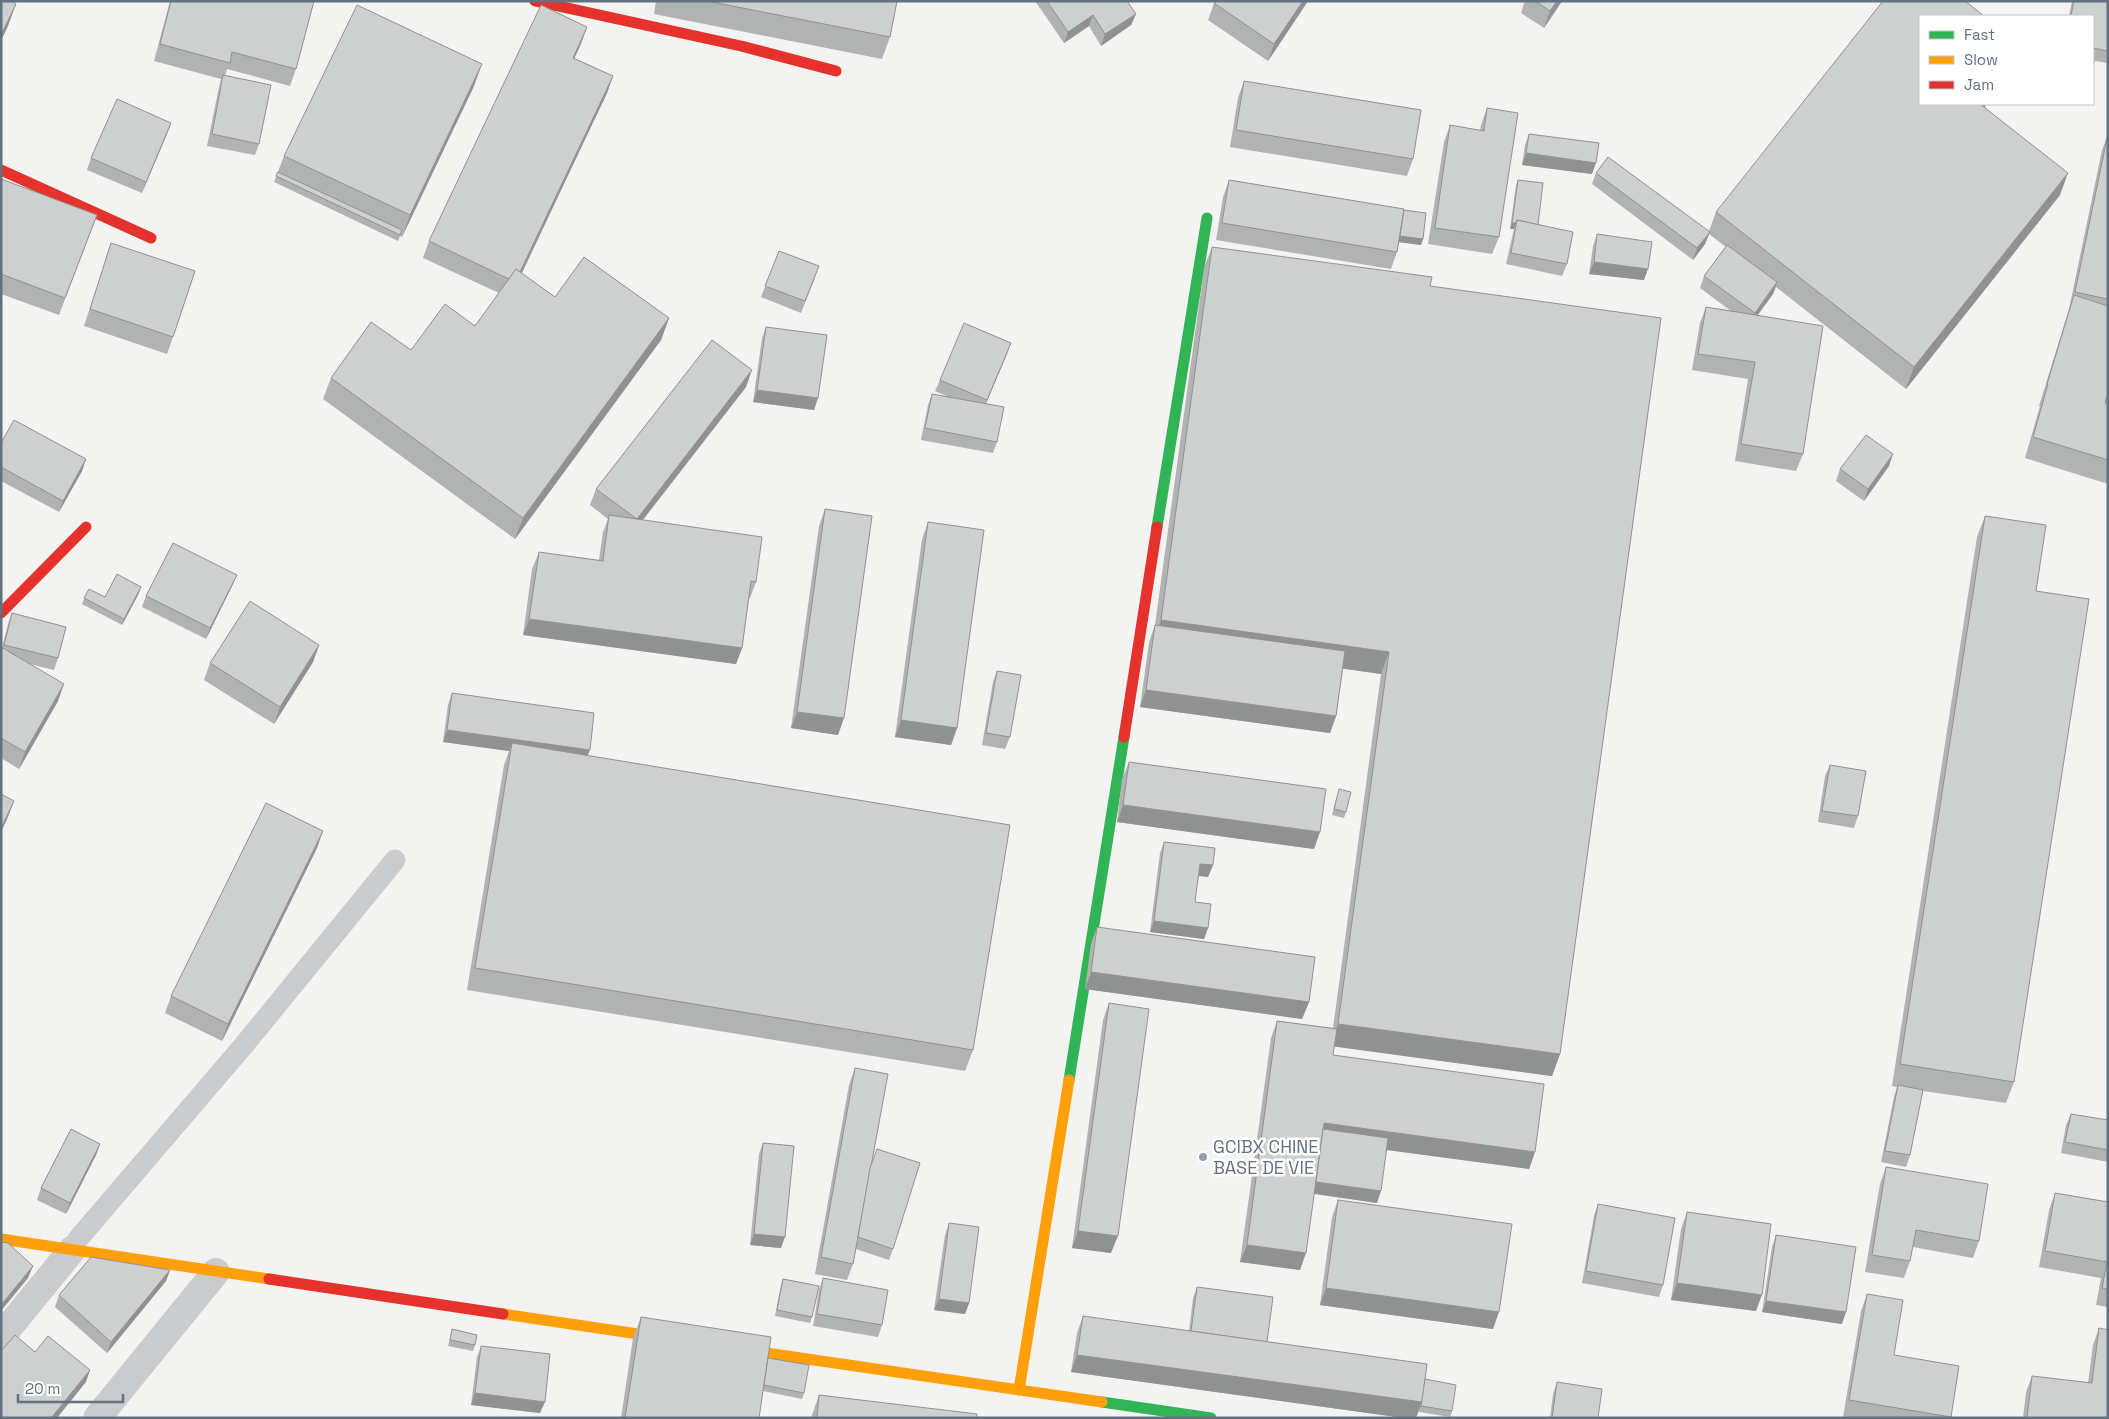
<svg xmlns="http://www.w3.org/2000/svg" width="2109" height="1419" font-family="'Space Grotesk',sans-serif">
	<style>
		.lines { fill: none; stroke-linecap: round; stroke-linejoin: round }
		.lane { stroke: #cacbcc; stroke-width: 21 }
		.street { stroke: #cacbcc; stroke-width: 28 }
		.fast { stroke: #30b455; stroke-width: 11 }
		.slow { stroke: #ff9f0a; stroke-width: 11 }
		.jam { stroke: #e5322d; stroke-width: 11 }
		.wall { fill: #b1b2b2 }
		.shaded-wall { fill: #909191 }
		.building { fill: #cecfcf; stroke: #909191 }
		.poi-dot { fill: #959ea8; stroke: #fff; stroke-width: 2 }
		.labels { text-anchor: middle; stroke-width: 5; stroke-linejoin: round; paint-order: stroke }
		.poi-label { font-size: 18px; fill: #637181; stroke: #fff; text-anchor: start }
	</style>
	<rect width="100%" height="100%" fill="#f3f3f1"/>
	<g class="lines">
		<path class="lane" d="M72 1250 78 1239 244 1045 395 860"/>
		<g class="street">
			<path d="M1 1337 72 1250"/>
			<path d="M97 1418 216 1272"/>
		</g>
		<g class="fast">
			<path d="M1157 527 1207 218"/>
			<path d="M1069 1080 1124 737"/>
			<path d="M1102 1402 1211 1418"/>
		</g>
		<g class="slow">
			<path d="M1 1239 269 1279"/>
			<path d="M503 1314 672 1339"/>
			<path d="M732 1348 1102 1402"/>
			<path d="M1019 1390 1069 1080"/>
		</g>
		<g class="jam">
			<path d="M535 1 741 46 836 71"/>
			<path d="M1 170 151 238"/>
			<path d="M1 613 86 527"/>
			<path d="M1124 737 1157 527"/>
			<path d="M269 1279 503 1314"/>
		</g>
	</g>
	<g class="wall">
		<path d="M170 1H314L296 69 290 86 227 69 225 76 259 144 255 155 207 146 219 87 221 79 154 61Z"/>
		<path d="M656 1H897L890 37 882 59 654 14Z"/>
		<path d="M1035 1H1127L1136 14 1131 25 1101 46 1089 26 1064 43Z"/>
		<path d="M1308 1 1268 61 1208 20 1214 3Z"/>
		<path d="M1525 1H1562L1544 28 1521 13Z"/>
		<path d="M2072 1H2108V63L2095 61 2093 67V16H2069Z"/>
		<path d="M581 44 574 58 613 76 607 93 521 273 555 297 669 318 661 340 515 539 323 399 331 378 411 350 475 326 499 293 423 258 429 241Z"/>
		<path d="M1244 81 1413 159 1407 176 1230 147 1238 98Z"/>
		<path d="M474 86 402 237 400 236 398 241 274 182 284 156Z"/>
		<path d="M1985 107 2060 195 1906 389 1776 287 1773 294 1758 315 1803 454 1796 471 1735 461 1748 379 1692 370 1700 323 1706 307 1731 311 1700 288 1704 276 1726 247 1709 234 1705 244 1693 260 1592 184 1596 173 1709 231 1716 212Z"/>
		<path d="M1487 108 1499 237 1492 254 1428 244 1444 142 1450 125 1480 130 1481 125Z"/>
		<path d="M171 123 142 193 87 170 91 158Z"/>
		<path d="M1529 134 1592 174 1522 165 1525 145Z"/>
		<path d="M2108 134V484L2025 458 2040 406H2039L2069 309 2102 150Z"/>
		<path d="M1 179 97 215 59 315 1 294Z"/>
		<path d="M1229 180 1404 210 1423 239 1421 245 1399 242 1397 252 1391 269 1216 240 1223 197Z"/>
		<path d="M1518 180 1538 225 1567 264 1562 276 1506 264 1514 229H1510L1516 185Z"/>
		<path d="M1597 234 1644 280 1589 274 1593 246Z"/>
		<path d="M111 243 173 337 167 354 84 326Z"/>
		<path d="M1212 247 1430 286 1560 1054 1552 1076 1334 1046 1333 1055 1535 1152 1529 1169 1387 1150 1377 1203 1314 1194 1300 1270 1240 1262 1271 1038 1277 1021 1333 1028 1381 674 1343 668 1336 716 1330 733 1140 707 1149 642 1155 625 1204 268Z"/>
		<path d="M779 251 815 278 801 313 761 297Z"/>
		<path d="M766 327 818 398 814 410 753 402 762 338Z"/>
		<path d="M1007 354 986 404 997 442 993 453 921 440 928 405 932 394 949 397 935 391 940 380Z"/>
		<path d="M746 387 643 520 756 582 750 598H749L742 648 736 664 523 635 532 569 539 552 599 560 603 532 608 519 590 505 596 489Z"/>
		<path d="M1 443 86 459 82 471 59 512 1 481Z"/>
		<path d="M1889 466 1864 501 1836 481 1840 469Z"/>
		<path d="M825 509 838 735 791 728 819 526Z"/>
		<path d="M1985 516 2036 591 2014 1082 2006 1103 1923 1091 1910 1155 1906 1167 1881 1162 1894 1097 1897 1087 1892 1086 1977 537Z"/>
		<path d="M928 522 957 728 951 745 895 737 922 539Z"/>
		<path d="M237 575 232 586 206 639 142 607 146 596Z"/>
		<path d="M139 593 122 625 82 604 84 598 105 597Z"/>
		<path d="M12 613 58 658 54 670 30 664 58 701 19 769 1 758V647L2 648 8 624Z"/>
		<path d="M319 645 313 662 274 724 204 680 210 663Z"/>
		<path d="M997 671 1010 737 1005 749 982 745 993 682Z"/>
		<path d="M452 693 587 756 973 1050 965 1071 467 990 504 765 509 751 443 742 448 705Z"/>
		<path d="M1129 762 1314 849 1117 822 1122 779Z"/>
		<path d="M1830 765 1858 816 1854 828 1818 822 1825 776Z"/>
		<path d="M1339 789 1346 812 1344 818 1332 815Z"/>
		<path d="M1164 842 1213 865 1208 877 1198 876 1195 902 1208 928 1204 939 1150 932 1160 853Z"/>
		<path d="M317 848 222 1041 165 1013 171 996Z"/>
		<path d="M1097 927 1309 1002 1302 1019 1085 989 1091 944Z"/>
		<path d="M1109 1003 1111 1253 1072 1248 1103 1020Z"/>
		<path d="M855 1068 871 1164 893 1249 889 1260 856 1249 853 1264 847 1280 815 1274 849 1085Z"/>
		<path d="M2071 1114 2108 1120V1162L2061 1153 2066 1125Z"/>
		<path d="M763 1143 781 1248 750 1245 759 1154Z"/>
		<path d="M100 1144 96 1155 66 1214 37 1200 41 1188Z"/>
		<path d="M1886 1167 1979 1241 1973 1258 1913 1247 1910 1261 1904 1278 1865 1272 1880 1184Z"/>
		<path d="M2055 1193 2108 1202V1307L2096 1305 2101 1278 2039 1267 2049 1210Z"/>
		<path d="M1338 1200 1493 1329 1320 1305 1332 1217Z"/>
		<path d="M1598 1204 1663 1285 1659 1297 1582 1283 1594 1216Z"/>
		<path d="M1687 1212 1756 1311 1671 1300 1681 1229Z"/>
		<path d="M949 1223 969 1303 965 1314 934 1310 945 1235Z"/>
		<path d="M1776 1235 1842 1324 1762 1312 1772 1247Z"/>
		<path d="M170 1270 166 1281 107 1353 55 1307 59 1295Z"/>
		<path d="M823 1278 882 1325 878 1337 813 1326 819 1290Z"/>
		<path d="M783 1279 812 1317 810 1323 775 1316 781 1285Z"/>
		<path d="M1197 1287 1267 1342 1424 1382 1452 1411 1450 1417 1419 1412V1410L1416 1418H1404L1071 1372 1077 1333 1083 1316 1189 1331 1193 1298Z"/>
		<path d="M1867 1294 1894 1355 1959 1366 1950 1418H1847L1843 1417 1861 1311Z"/>
		<path d="M641 1317 768 1358 804 1393 802 1399 763 1391 759 1418H621L633 1338Z"/>
		<path d="M2099 1328 2108 1418H2023L2026 1392 2032 1376 2088 1383 2093 1345Z"/>
		<path d="M452 1329 475 1345 473 1351 448 1346Z"/>
		<path d="M481 1346 540 1413 471 1405 477 1357Z"/>
		<path d="M1557 1382 1598 1418H1550L1553 1394Z"/>
		<path d="M819 1395 977 1418H811Z"/>
	</g>
	<g class="shaded-wall">
		<path d="M1303 1H1308L1268 61 1274 44Z"/>
		<path d="M1557 1H1562L1544 28 1550 11Z"/>
		<path d="M16 4 8 26 1 41V35Z"/>
		<path d="M1136 14 1131 25 1101 46 1105 34Z"/>
		<path d="M1093 15 1089 26 1064 43 1068 32Z"/>
		<path d="M587 27 581 44 567 74 573 58Z"/>
		<path d="M482 64 474 86 402 237 410 215Z"/>
		<path d="M613 76 607 93 512 294 518 277Z"/>
		<path d="M1978 104H1987L1971 124Z"/>
		<path d="M171 123 167 134 142 193 146 182Z"/>
		<path d="M1526 153 1596 163 1592 174 1522 165Z"/>
		<path d="M2068 173 2060 195 1906 389 1914 367Z"/>
		<path d="M1512 223H1516L1514 229H1510Z"/>
		<path d="M1710 232 1705 244 1693 260 1697 248Z"/>
		<path d="M1400 236 1423 239 1421 245 1398 242Z"/>
		<path d="M1594 262 1648 269 1644 280 1589 274Z"/>
		<path d="M1777 282 1773 294 1750 325 1755 313Z"/>
		<path d="M669 318 661 340 515 539 523 518Z"/>
		<path d="M1011 343 1007 354 982 412 987 400Z"/>
		<path d="M752 370 746 387 630 536 637 519Z"/>
		<path d="M757 390 818 398 814 410 753 402Z"/>
		<path d="M1893 454 1889 466 1864 501 1868 489Z"/>
		<path d="M86 459 82 471 59 512 63 501Z"/>
		<path d="M237 575 232 586 206 639 210 628Z"/>
		<path d="M141 587 139 593 122 625 124 619Z"/>
		<path d="M529 619 742 648 736 664 523 635Z"/>
		<path d="M1161 620 1389 652 1381 674 1153 642Z"/>
		<path d="M319 645 313 662 274 724 280 707Z"/>
		<path d="M64 684 58 701 19 769 25 752Z"/>
		<path d="M1146 690 1336 716 1330 733 1140 707Z"/>
		<path d="M797 712 844 718 838 735 791 728Z"/>
		<path d="M901 720 957 728 951 745 895 737Z"/>
		<path d="M447 730 590 750 585 761 512 743 509 751 443 742Z"/>
		<path d="M14 801 8 817 1 832V828Z"/>
		<path d="M1123 805 1320 832 1314 849 1117 822Z"/>
		<path d="M323 831 317 848 222 1041 228 1024Z"/>
		<path d="M1200 864 1213 865 1208 877 1195 875Z"/>
		<path d="M1154 921 1208 928 1204 939 1150 932Z"/>
		<path d="M1091 972 1309 1002 1302 1019 1085 989Z"/>
		<path d="M1338 1024 1560 1054 1552 1076 1330 1046Z"/>
		<path d="M1324 1123 1535 1152 1529 1169 1320 1141Z"/>
		<path d="M100 1144 96 1155 66 1214 70 1203Z"/>
		<path d="M1314 1182 1381 1191 1377 1203 1310 1193Z"/>
		<path d="M1078 1231 1118 1236 1111 1253 1072 1248Z"/>
		<path d="M754 1234 785 1237 781 1248 750 1245Z"/>
		<path d="M1247 1245 1306 1253 1300 1270 1240 1262Z"/>
		<path d="M33 1266 28 1278 1 1311V1305Z"/>
		<path d="M170 1270 166 1281 107 1353 111 1342Z"/>
		<path d="M1677 1283 1762 1295 1756 1311 1671 1300Z"/>
		<path d="M1326 1288 1499 1312 1493 1329 1320 1305Z"/>
		<path d="M939 1299 969 1303 965 1314 934 1310Z"/>
		<path d="M1766 1301 1846 1312 1842 1324 1762 1312Z"/>
		<path d="M1077 1355 1422 1402 1416 1418H1404L1071 1372Z"/>
		<path d="M90 1370 86 1382 57 1418H51Z"/>
		<path d="M475 1393 545 1402 540 1413 471 1405Z"/>
	</g>
	<g class="building">
		<path d="M1 1H12L16 4 1 35Z"/>
		<path d="M171 1H314L296 69 232 52 230 63 160 44Z"/>
		<path d="M707 1H897L890 37Z"/>
		<path d="M1047 1H1127L1136 14 1105 34 1093 15 1068 32Z"/>
		<path d="M1216 1H1303L1274 44 1214 3Z"/>
		<path d="M1535 1H1557L1550 11Z"/>
		<path d="M1883 1H1965L1984 16H1920V104H1980L2068 173 1914 367 1716 212Z"/>
		<path d="M2074 1H2108V51L2093 48V16H2071Z"/>
		<path d="M357 5 482 64 410 215 284 156Z"/>
		<path d="M541 5 587 27 573 58 613 76 520 272 516 269 509 279 429 241Z"/>
		<path d="M223 75 271 85 259 144 212 134Z"/>
		<path d="M1244 81 1421 110 1413 159 1236 130Z"/>
		<path d="M117 99 171 123 146 182 91 158Z"/>
		<path d="M1487 108 1518 113 1499 237 1435 228 1450 125 1484 131Z"/>
		<path d="M1529 134 1599 143 1596 163 1526 153Z"/>
		<path d="M2108 134V299L2075 292Z"/>
		<path d="M1608 157 1710 232 1697 248 1596 173Z"/>
		<path d="M278 172 402 230 400 235 276 176Z"/>
		<path d="M1 179 97 215 65 298 1 274Z"/>
		<path d="M1229 180 1404 209 1397 252 1222 223Z"/>
		<path d="M1518 180 1543 183 1538 225 1517 220 1516 223H1512Z"/>
		<path d="M1404 210 1426 213 1423 239 1400 236Z"/>
		<path d="M1517 220 1573 232 1567 264 1511 253Z"/>
		<path d="M1597 234 1652 242 1648 269 1594 262Z"/>
		<path d="M111 243 195 271 173 337 90 309Z"/>
		<path d="M1727 245 1777 282 1755 313 1704 276Z"/>
		<path d="M1212 247 1432 277 1430 286 1661 318 1560 1054 1338 1024 1389 652 1161 620Z"/>
		<path d="M779 251 819 266 805 301 765 286Z"/>
		<path d="M584 257 669 318 523 518 331 378 371 322 411 350 445 304 475 326 516 269 555 297Z"/>
		<path d="M2074 295 2108 306V393L2105 403 2108 404V460L2033 437 2048 384H2047Z"/>
		<path d="M1706 307 1823 326 1803 454 1741 444 1755 362 1698 354Z"/>
		<path d="M964 323 1011 343 987 400 940 380Z"/>
		<path d="M766 327 827 335 818 398 757 390Z"/>
		<path d="M712 340 752 370 637 519 596 489Z"/>
		<path d="M932 394 1004 407 997 442 925 428Z"/>
		<path d="M14 420 86 459 63 501 1 467V443Z"/>
		<path d="M1866 435 1893 454 1868 489 1840 469Z"/>
		<path d="M825 509 872 516 844 718 797 712Z"/>
		<path d="M609 515 762 537 756 582 751 581 742 648 529 619 539 552 603 561Z"/>
		<path d="M1985 516 2046 525 2036 591 2089 599 2014 1082 1900 1064Z"/>
		<path d="M928 522 984 530 957 728 901 720Z"/>
		<path d="M173 543 237 575 210 628 146 596Z"/>
		<path d="M117 574 141 587 124 619 84 598 89 589 105 597Z"/>
		<path d="M250 601 319 645 280 707 210 663Z"/>
		<path d="M12 613 66 627 58 658 4 645Z"/>
		<path d="M1155 625 1345 651 1336 716 1146 690Z"/>
		<path d="M1 647 64 684 25 752 1 738Z"/>
		<path d="M997 671 1021 675 1010 737 986 733Z"/>
		<path d="M452 693 594 713 590 750 447 730Z"/>
		<path d="M512 743 1010 825 973 1050 475 968Z"/>
		<path d="M1129 762 1326 789 1320 832 1123 805Z"/>
		<path d="M1830 765 1866 771 1858 816 1822 811Z"/>
		<path d="M1339 789 1351 792 1346 812 1334 809Z"/>
		<path d="M1 794 14 801 1 828Z"/>
		<path d="M266 803 323 831 228 1024 171 996Z"/>
		<path d="M1164 842 1215 848 1213 865 1200 864 1195 902 1211 904 1208 928 1154 921Z"/>
		<path d="M1097 927 1315 957 1309 1002 1091 972Z"/>
		<path d="M1109 1003 1149 1009 1118 1236 1078 1231Z"/>
		<path d="M1277 1021 1337 1029 1333 1055 1544 1084 1535 1152 1324 1123 1306 1253 1247 1245Z"/>
		<path d="M855 1068 888 1074 853 1264 821 1257Z"/>
		<path d="M1898 1085 1923 1090 1910 1155 1885 1151Z"/>
		<path d="M2071 1114 2108 1120V1150L2065 1142Z"/>
		<path d="M71 1129 100 1144 70 1203 41 1188Z"/>
		<path d="M1323 1129 1388 1138 1381 1191 1316 1182Z"/>
		<path d="M763 1143 794 1146 785 1237 754 1234Z"/>
		<path d="M877 1149 920 1163 893 1249 858 1237 870 1168Z"/>
		<path d="M1886 1167 1988 1184 1979 1241 1916 1230 1910 1261 1872 1255Z"/>
		<path d="M2055 1193 2108 1202V1289L2102 1288 2107 1262 2045 1251Z"/>
		<path d="M1338 1200 1512 1224 1499 1312 1326 1288Z"/>
		<path d="M1598 1204 1675 1218 1663 1285 1586 1271Z"/>
		<path d="M1687 1212 1771 1224 1762 1295 1677 1283Z"/>
		<path d="M949 1223 979 1227 969 1303 939 1299Z"/>
		<path d="M1776 1235 1856 1247 1846 1312 1766 1301Z"/>
		<path d="M1 1242 8 1243 33 1266 1 1305Z"/>
		<path d="M91 1257 170 1270 111 1342 59 1295Z"/>
		<path d="M823 1278 888 1290 882 1325 817 1314Z"/>
		<path d="M783 1279 819 1286 812 1317 777 1310Z"/>
		<path d="M1197 1287 1273 1297 1267 1342 1191 1331Z"/>
		<path d="M1867 1294 1903 1300 1894 1355 1959 1366 1951 1417 1849 1400Z"/>
		<path d="M1083 1316 1427 1364 1422 1402 1077 1355Z"/>
		<path d="M641 1317 771 1337 759 1418H625Z"/>
		<path d="M2099 1328 2108 1330V1418H2027L2032 1376 2092 1383Z"/>
		<path d="M452 1329 477 1335 475 1345 450 1340Z"/>
		<path d="M15 1335 35 1352 48 1336 90 1370 51 1418H1V1351Z"/>
		<path d="M481 1346 550 1354 545 1402 475 1393Z"/>
		<path d="M768 1358 809 1365 804 1393 764 1385Z"/>
		<path d="M1425 1379 1456 1385 1452 1411 1421 1406Z"/>
		<path d="M1557 1382 1602 1389 1598 1418H1552Z"/>
		<path d="M819 1395 977 1414V1418H817Z"/>
	</g>
	<circle class="poi-dot" cx="1203" cy="1157" r="5"/>
	<g class="labels">
		<g class="poi-label">
			<text x="1213" y="1153">GCIBX CHINE<tspan x="1213" dy="21">BASE DE VIE</tspan></text>
		</g>
	</g>
	<rect width="2109" height="1419" fill="none" stroke="#637181" stroke-width="5"/>
	<rect x="1919" y="15" width="175" height="90" fill="#ffffff" stroke="#c1c6cd"/>
	<rect x="1929" y="31" width="25" height="8" fill="#30b455" stroke="#c1c6cd"/>
	<text x="1964" y="40" font-size="15" fill="#637181">Fast</text>
	<rect x="1929" y="56" width="25" height="8" fill="#ff9f0a" stroke="#c1c6cd"/>
	<text x="1964" y="65" font-size="15" fill="#637181">Slow</text>
	<rect x="1929" y="81" width="25" height="8" fill="#e5322d" stroke="#c1c6cd"/>
	<text x="1964" y="90" font-size="15" fill="#637181">Jam</text>
	<path d="M18 1394v8h105v-8" fill="none" stroke="#637181" stroke-width="2.5"/>
	<text x="25" y="1394" font-size="15" fill="#637181" stroke="#ffffff" stroke-width="4" paint-order="stroke">20 m</text>
</svg>
